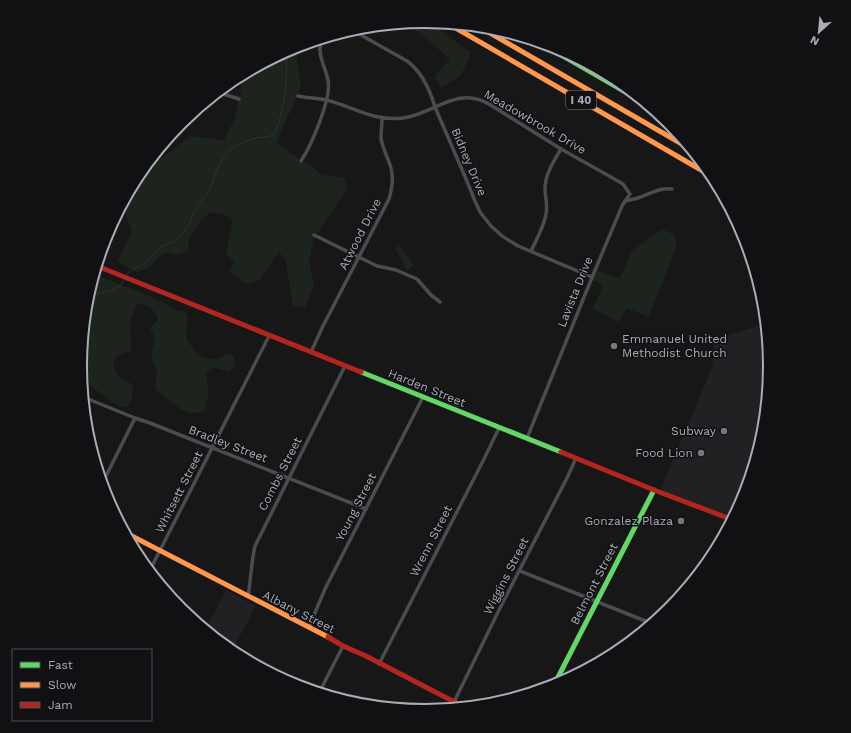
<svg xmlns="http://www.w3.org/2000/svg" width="851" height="733" font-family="'Work Sans',sans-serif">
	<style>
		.built { fill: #212123 }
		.green { fill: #1d241e }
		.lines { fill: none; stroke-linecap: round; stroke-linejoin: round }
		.stream { stroke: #2a3239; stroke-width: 1 }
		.street { stroke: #4b4c50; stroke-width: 3.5 }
		.fast { stroke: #63d668; stroke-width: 5 }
		.slow { stroke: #ff974d; stroke-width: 5 }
		.jam { stroke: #b3261e; stroke-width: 5 }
		.poi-dot { fill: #757880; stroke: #111113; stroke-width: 1.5 }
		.labels { text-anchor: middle; stroke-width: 3; stroke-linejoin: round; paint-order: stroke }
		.shield { fill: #111113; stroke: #7b7e86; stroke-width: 1 }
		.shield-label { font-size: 11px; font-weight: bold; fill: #a8adb8 }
		.street-label { font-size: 12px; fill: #a8adb8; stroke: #111113 }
		.poi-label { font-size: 12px; fill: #a8adb8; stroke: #111113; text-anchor: end }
		.rim { fill: none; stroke: #a8adb8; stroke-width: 2 }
	</style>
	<rect width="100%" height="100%" fill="#171717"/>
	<g class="built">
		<path d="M767 323 771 367 764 434 745 499 734 519 660 490 712 368 714 346 713 340Z"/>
		<path d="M226 590 256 606 235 645 317 689 315 692 293 686 233 654 205 631Z"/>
	</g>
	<g class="green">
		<path d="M426 21 435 26 471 53 461 75 441 88 435 77 450 59 408 23H405Z"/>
		<path d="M297 46 296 52 301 87 276 143 312 167 321 175 345 178 347 190 314 238 309 261 314 285 305 307 293 306 286 261 279 252 258 281 247 284 229 272 234 263 226 254 233 221 224 214 212 212 202 219 189 239 188 251 176 255 165 252 148 268 137 272 117 262 132 232 125 211 120 209 138 174 156 153 162 158 190 136 224 140 235 118 244 74Z"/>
		<path d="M662 229 675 235 676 247 649 317 627 308 619 322 593 309 603 285 592 280 596 270 620 278 632 251Z"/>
		<path d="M398 245 414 265 407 271 401 258 395 250Z"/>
		<path d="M101 277 152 297 178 311H184L188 316 186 334 187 340 198 355 204 358 216 359 227 354 233 356 235 362 233 368 229 372 212 367 208 371 206 376C210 388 208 401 204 412L193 413 182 410 155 389 157 371 151 355 155 338 150 328 158 320C156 310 147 304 137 304 128 321 130 332 132 350L116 357 113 363 117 375 133 385C133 395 133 399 126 407H120L81 379 80 366 87 299 93 278Z"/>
	</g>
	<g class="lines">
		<g class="stream">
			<path d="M126 275 134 268 139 266 148 260 162 246 173 242 179 238 189 225 193 214 201 201 209 192 217 168 227 152 239 144 244 142 256 138 270 136 275 133C285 108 288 78 286 51"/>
			<path d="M87 297C100 291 116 294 124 280"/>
		</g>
		<g class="street">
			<path d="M352 30 407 61C422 72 430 90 435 107L466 179 475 201 480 212 491 226 502 236 518 246 592 277"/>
			<path d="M217 92 239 99"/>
			<path d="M298 96C307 98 317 98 326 100 352 106 374 122 403 118 434 114 457 85 489 104L561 149 618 181 623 184 630 194 625 201"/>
			<path d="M301 161C311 146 332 98 328 80 325 66 316 53 322 39"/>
			<path d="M314 235 377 266 396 270 417 279 431 295 440 302"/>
			<path d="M531 251C537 239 544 226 546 214 548 205 545 197 545 189 545 174 554 161 561 149"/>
			<path d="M311 352 323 326 389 199C393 186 394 174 389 162 386 154 382 146 381 138 381 132 382 125 382 119"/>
			<path d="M83 397 135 418 150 423 366 509"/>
			<path d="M527 438 593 275 622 206 625 201C630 200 634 199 638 198 650 194 660 187 672 189"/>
			<path d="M102 484 135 418"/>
			<path d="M520 571 653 624"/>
			<path d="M149 572 269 336"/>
			<path d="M248 596C251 580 251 563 255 546L345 366"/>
			<path d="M309 627 325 589 423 397"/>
			<path d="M379 664 484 459 499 428"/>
			<path d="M319 693 343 646"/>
			<path d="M454 702 502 604 568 476 576 458"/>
		</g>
		<g class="fast">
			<path d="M537 41 650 106"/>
			<path d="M361 372 561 452"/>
			<path d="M553 687 654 490"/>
		</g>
		<g class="slow">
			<path d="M447 23 715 178"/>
			<path d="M478 26 694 151"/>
			<path d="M124 532 328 637"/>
		</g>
		<g class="jam">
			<path d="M97 266 361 372"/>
			<path d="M561 452 654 490 733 520"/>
			<path d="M328 637 343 646 366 656 466 708"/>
		</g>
	</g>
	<g class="poi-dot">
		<circle cx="614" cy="346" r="4"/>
		<circle cx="724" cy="431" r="4"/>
		<circle cx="701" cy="453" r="4"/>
		<circle cx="681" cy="521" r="4"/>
	</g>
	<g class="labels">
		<rect class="shield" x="566" y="91" width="30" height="18" rx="3"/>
		<g class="shield-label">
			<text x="581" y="104">I 40</text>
		</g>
		<g class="street-label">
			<text transform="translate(535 122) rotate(30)" y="4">Meadowbrook Drive</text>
			<text transform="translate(469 162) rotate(67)" y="4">Bidney Drive</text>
			<text transform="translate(360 234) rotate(-63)" y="4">Atwood Drive</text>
			<text transform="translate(575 292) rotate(-68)" y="4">Lavista Drive</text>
			<text transform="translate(427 388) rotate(22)" y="4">Harden Street</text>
			<text transform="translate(228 444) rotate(21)" y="4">Bradley Street</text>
			<text transform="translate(280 474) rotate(-63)" y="4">Combs Street</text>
			<text transform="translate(179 492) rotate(-63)" y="4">Whitsett Street</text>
			<text transform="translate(356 507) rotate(-63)" y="4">Young Street</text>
			<text transform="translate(431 541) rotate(-63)" y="4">Wrenn Street</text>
			<text transform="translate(506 576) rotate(-63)" y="4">Wiggins Street</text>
			<text transform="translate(594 584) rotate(-63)" y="4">Belmont Street</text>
			<text transform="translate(299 612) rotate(27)" y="4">Albany Street</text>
		</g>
		<g class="poi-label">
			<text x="622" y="343" text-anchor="start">Emmanuel United<tspan x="622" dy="14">Methodist Church</tspan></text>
			<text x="716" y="435">Subway</text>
			<text x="693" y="457">Food Lion</text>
			<text x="673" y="525">Gonzalez Plaza</text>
		</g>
	</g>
	<path d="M0 0H851V733H0ZM87 366a338 338 0 1 1 676 0a338 338 0 1 1-676 0Z" fill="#111113" fill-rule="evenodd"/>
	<path class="rim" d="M87 366a338 338 0 1 1 676 0a338 338 0 1 1-676 0Z"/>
	<rect x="12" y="649" width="140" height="72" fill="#111113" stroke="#4d4f55"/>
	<rect x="20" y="662" width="20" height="6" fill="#63d668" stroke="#4d4f55"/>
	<text x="48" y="669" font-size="12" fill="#a8adb8">Fast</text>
	<rect x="20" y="682" width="20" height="6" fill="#ff974d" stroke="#4d4f55"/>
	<text x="48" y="689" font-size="12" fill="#a8adb8">Slow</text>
	<rect x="20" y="702" width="20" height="6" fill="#b3261e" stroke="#4d4f55"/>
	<text x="48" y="709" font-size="12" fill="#a8adb8">Jam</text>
	<g transform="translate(819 32) rotate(207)" stroke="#111113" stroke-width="3" paint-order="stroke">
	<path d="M0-3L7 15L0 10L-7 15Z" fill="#a8adb8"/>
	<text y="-6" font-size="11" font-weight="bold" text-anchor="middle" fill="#a8adb8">N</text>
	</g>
</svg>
